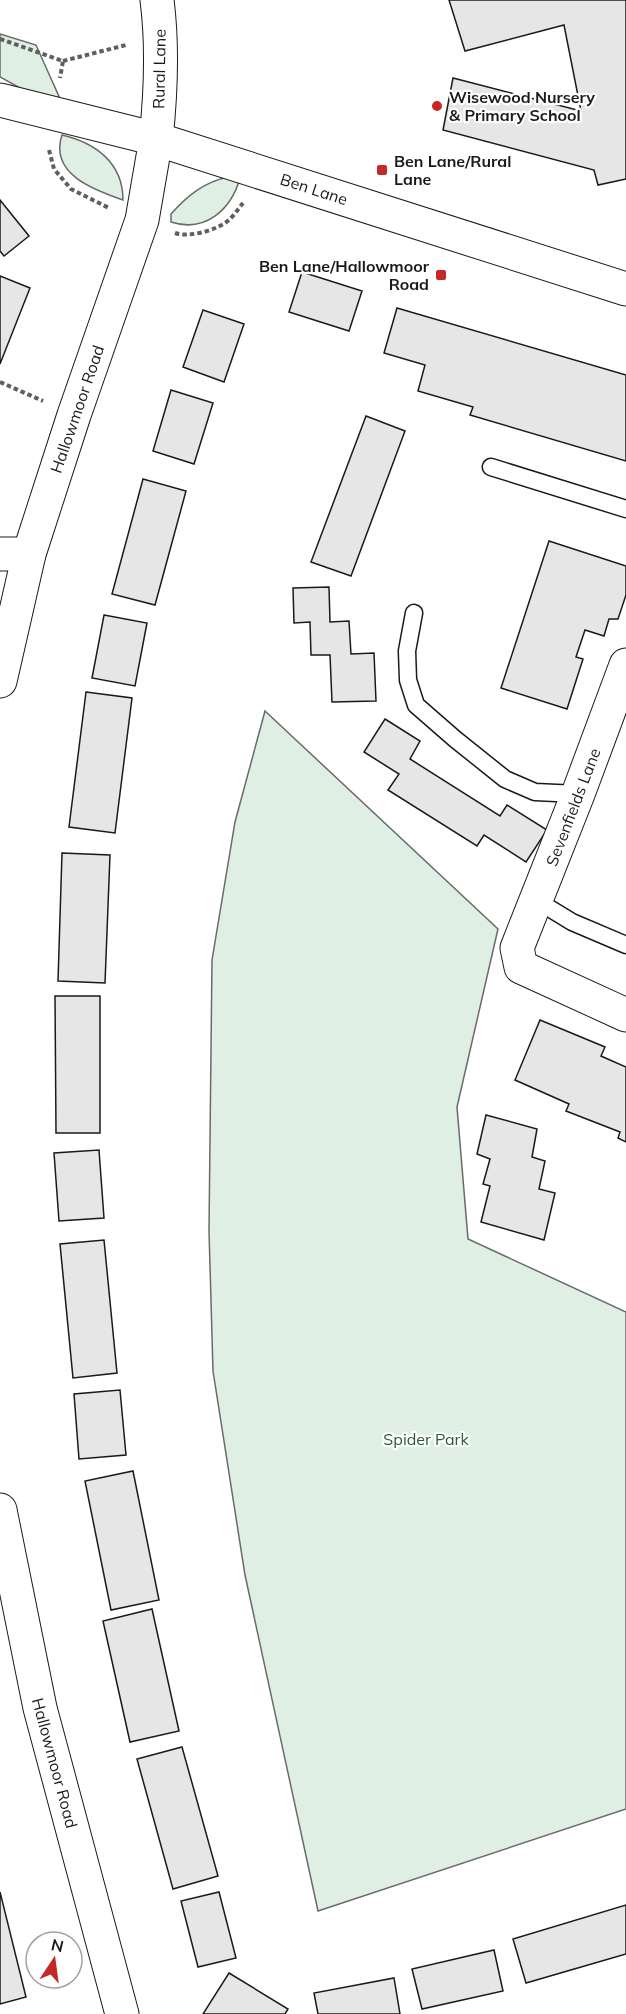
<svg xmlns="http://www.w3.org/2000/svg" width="626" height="2014" font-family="Mulish,sans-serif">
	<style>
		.green { fill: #e0efe3; stroke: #6a6a6a; stroke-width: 1.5 }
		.building { fill: #e6e6e6; stroke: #1a1a1a; stroke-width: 1.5 }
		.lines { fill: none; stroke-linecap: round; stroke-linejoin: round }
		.lane-casing { stroke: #1a1a1a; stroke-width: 19 }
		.street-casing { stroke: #1a1a1a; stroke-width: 35 }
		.secondary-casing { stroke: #1a1a1a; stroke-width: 35 }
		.path { stroke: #5f5f5f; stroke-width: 4; stroke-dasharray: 4.5 3; stroke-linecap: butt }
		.lane { stroke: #fff; stroke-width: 16 }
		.street { stroke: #fff; stroke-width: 33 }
		.secondary { stroke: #fff; stroke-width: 33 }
		.poi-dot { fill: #c62828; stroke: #fff; stroke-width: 2 }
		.labels { text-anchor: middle; stroke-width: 4.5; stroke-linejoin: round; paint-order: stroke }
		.street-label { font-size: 16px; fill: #1a1a1a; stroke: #fff }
		.poi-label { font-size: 16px; font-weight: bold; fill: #1a1a1a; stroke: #fff; text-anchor: start }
		.park-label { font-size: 16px; fill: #2b5a34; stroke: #fff }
	</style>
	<rect width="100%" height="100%" fill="#fff"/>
	<g class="green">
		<path d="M0 34 36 45 61 101 29 93 0 77Z"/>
		<path d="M62 135C96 143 123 163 123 200 94 190 49 174 62 135Z"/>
		<path d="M228 177 240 178C231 210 205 233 171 222V214C187 196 204 182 228 177Z"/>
		<path d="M265 711 498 929 457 1107 468 1239 626 1312V1809L318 1911 245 1575 213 1371 209 1231 212 960 235 822Z"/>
	</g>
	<g class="building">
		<path d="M449 0H626V179L598 185 594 170 443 130 453 78 581 111 564 25 465 51Z"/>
		<path d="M0 200 29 236 4 256 0 251Z"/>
		<path d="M302 272 362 291 349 331 289 312Z"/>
		<path d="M0 276 30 288 0 364Z"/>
		<path d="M397 308 626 375V461L470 415 473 407 418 391 425 365 384 353Z"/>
		<path d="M203 310 244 324 224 382 183 367Z"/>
		<path d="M171 390 213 403 194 464 153 451Z"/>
		<path d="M366 416 405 431 351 576 311 562Z"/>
		<path d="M143 479 186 491 155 605 112 594Z"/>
		<path d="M549 541 626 566V595L618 619H609L604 636 585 630 576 657 583 659 567 709 501 688Z"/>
		<path d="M329 587 330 622 349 621 351 654 374 653 376 701 332 702 330 655H311L310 622 294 623 293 588Z"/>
		<path d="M104 615 147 623 135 686 92 678Z"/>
		<path d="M86 692 132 698 115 833 69 827Z"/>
		<path d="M385 719 420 741 410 759 500 816 507 805 547 830 526 862 484 835 477 846 388 790 399 774 364 752Z"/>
		<path d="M62 853 110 855 105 983 58 981Z"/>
		<path d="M55 996H100V1133H56Z"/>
		<path d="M540 1020 605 1047 601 1056 626 1067V1142L618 1138 620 1132 566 1111 569 1104 515 1080Z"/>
		<path d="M486 1115 537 1129 532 1157 545 1161 539 1189 555 1193 544 1240 481 1222 490 1186 483 1184 490 1159 477 1154Z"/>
		<path d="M99 1150 104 1218 59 1221 54 1153Z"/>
		<path d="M104 1240 117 1373 73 1378 60 1244Z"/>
		<path d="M120 1390 126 1455 79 1459 74 1394Z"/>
		<path d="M133 1471 159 1600 111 1610 85 1481Z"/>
		<path d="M152 1609 179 1731 130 1742 103 1621Z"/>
		<path d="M182 1747 218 1876 173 1889 137 1759Z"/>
		<path d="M0 1892 26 1997 0 2004Z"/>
		<path d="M219 1892 236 1958 198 1967 181 1901Z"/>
		<path d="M626 1905V1954L526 1983 513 1939Z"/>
		<path d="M494 1950 503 1991 422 2009 412 1969Z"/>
		<path d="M229 1973 288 2009 285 2014H203Z"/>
		<path d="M394 1978 400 2014H318L314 1993Z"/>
	</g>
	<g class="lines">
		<g class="lane-casing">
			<g id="lane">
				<path d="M491 467 626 509"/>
				<path d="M414 613 407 651 408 680 416 705 455 739 505 779 535 792 578 794"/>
				<path d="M536 900 572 922 626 945"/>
			</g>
		</g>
		<g class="street-casing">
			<g id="street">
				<path d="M156 139C161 92 163 47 157 0"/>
				<path d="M0 554H29"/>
				<path d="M626 665 578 794 517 948 521 967 626 1015"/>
			</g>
		</g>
		<g class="secondary-casing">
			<g id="secondary">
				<path d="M0 100 156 139 626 289"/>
				<path d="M0 681 29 554 74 415 142 220 156 139"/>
				<path d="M0 1510 40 1708 122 2014"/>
			</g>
		</g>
		<g class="path">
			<path d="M0 39 63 61 60 78"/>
			<path d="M63 61 126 45"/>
			<path d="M49 150 54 169 71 189 109 208"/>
			<path d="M175 233C189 238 219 230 230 219 235 214 239 208 243 203"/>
			<path d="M0 382 43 401"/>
		</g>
		<use href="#lane" class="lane"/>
		<use href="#street" class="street"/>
		<use href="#secondary" class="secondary"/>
	</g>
	<g class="poi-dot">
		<circle cx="437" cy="106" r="6"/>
		<rect x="376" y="164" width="12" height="12" rx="3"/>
		<rect x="435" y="269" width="12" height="12" rx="3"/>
	</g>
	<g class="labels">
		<g class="street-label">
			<text transform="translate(159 69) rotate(-89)" y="6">Rural Lane</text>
			<text transform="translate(314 189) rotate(18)" y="6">Ben Lane</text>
			<text transform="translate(77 409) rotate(-71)" y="6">Hallowmoor Road</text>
			<text transform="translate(573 807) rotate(-69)" y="6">Sevenfields Lane</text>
			<text transform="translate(55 1763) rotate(75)" y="6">Hallowmoor Road</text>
		</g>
		<g class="poi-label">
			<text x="449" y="103">Wisewood Nursery<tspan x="449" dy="18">&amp; Primary School</tspan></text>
			<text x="394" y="167">Ben Lane/Rural<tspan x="394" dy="18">Lane</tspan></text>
			<text x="429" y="272" text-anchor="end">Ben Lane/Hallowmoor<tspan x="429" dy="18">Road</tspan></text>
		</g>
		<g class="park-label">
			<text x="426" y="1445">Spider Park</text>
		</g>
	</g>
	<g transform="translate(54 1960) rotate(13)"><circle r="28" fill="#ffffff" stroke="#a3a3a3" stroke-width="1.5"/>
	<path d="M0-4.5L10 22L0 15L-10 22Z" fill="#c62828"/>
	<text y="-9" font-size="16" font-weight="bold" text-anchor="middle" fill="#1a1a1a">N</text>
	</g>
</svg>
